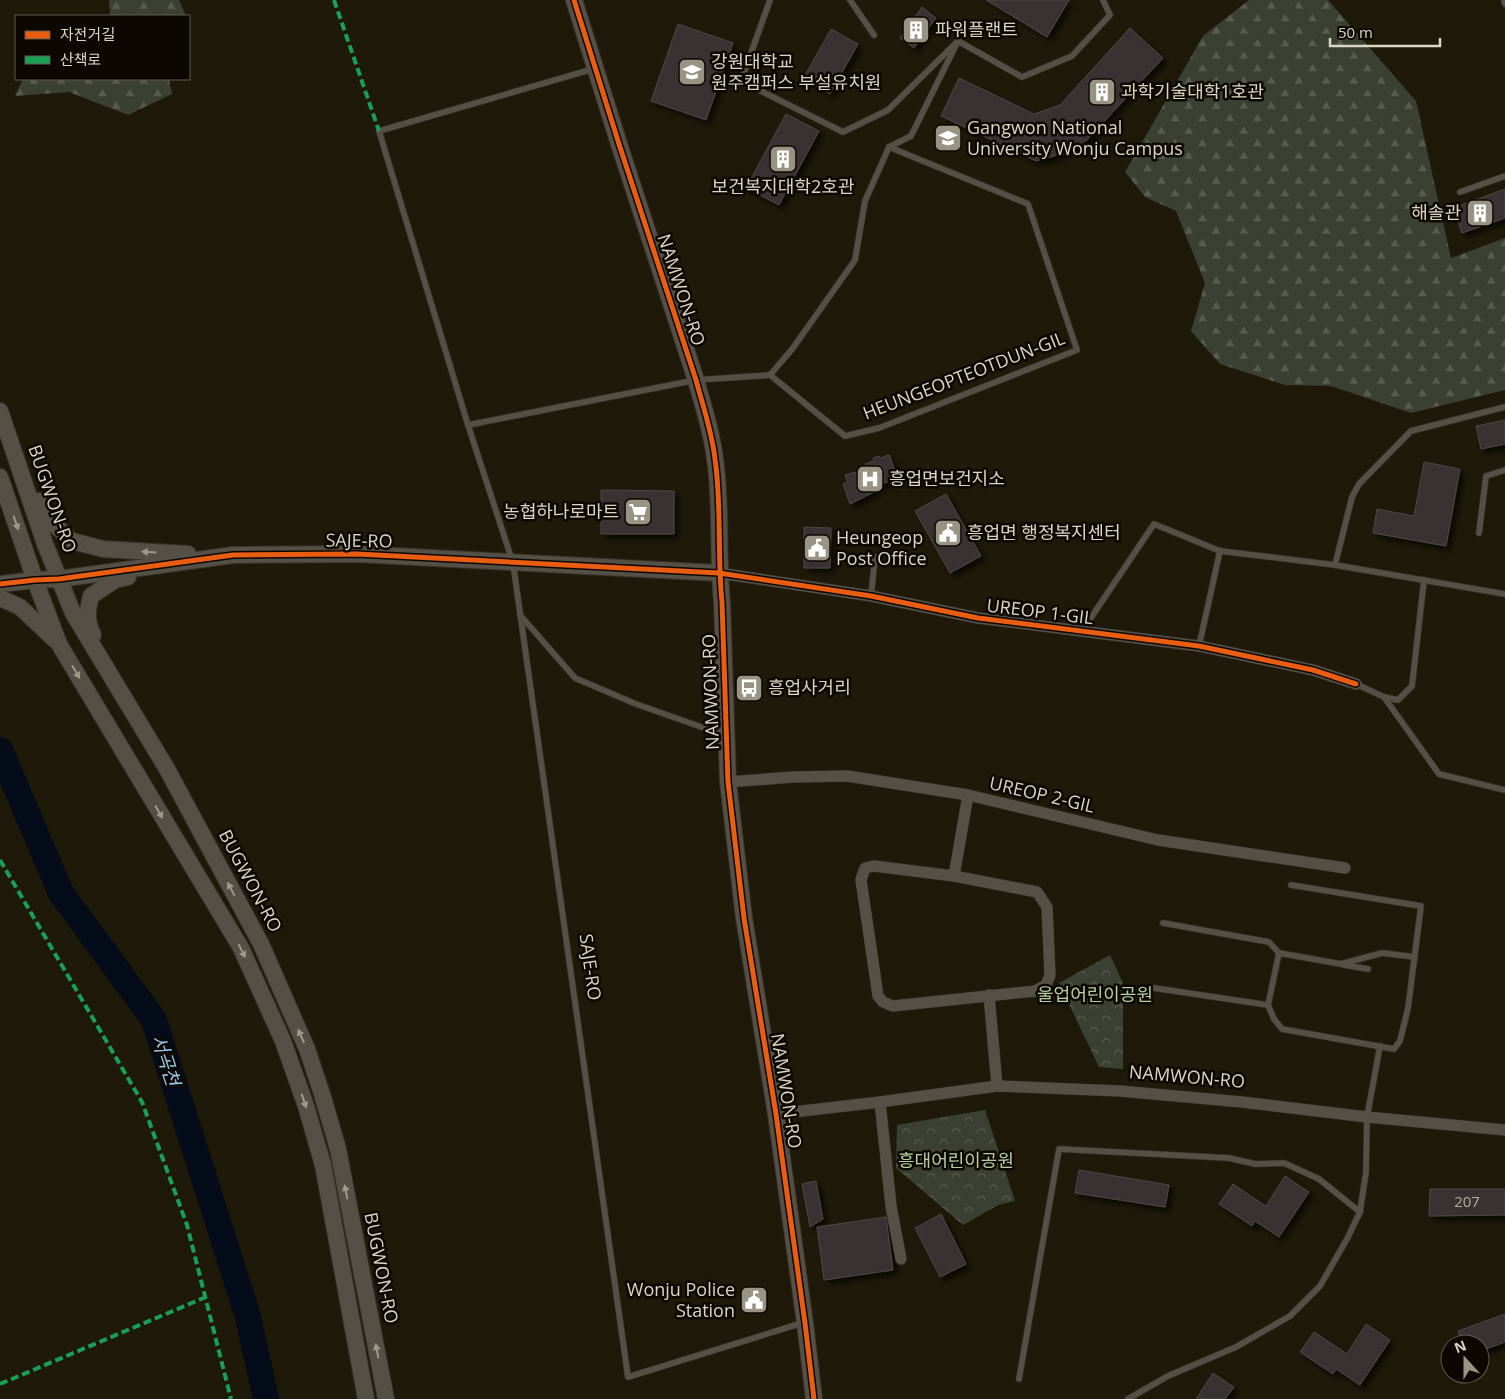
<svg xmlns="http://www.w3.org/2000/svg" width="1505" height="1399" font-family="'Open Sans','Noto Sans KR',sans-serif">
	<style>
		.forest { fill: url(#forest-firs) }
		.park { fill: url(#park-crowns) }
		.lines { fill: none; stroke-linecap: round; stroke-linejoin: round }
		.river { stroke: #030c18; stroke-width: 26 }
		.building { fill: #373331; stroke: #4c4846; filter: url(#shadow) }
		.lane-casing { stroke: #383329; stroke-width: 7 }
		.street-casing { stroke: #383329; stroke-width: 12 }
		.secondary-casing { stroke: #383329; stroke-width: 18 }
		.lane { stroke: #555045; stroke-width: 5.5 }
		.street { stroke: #555045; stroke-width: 11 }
		.secondary { stroke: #555045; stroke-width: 16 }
		.quiet { stroke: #1a9f57; stroke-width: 4; stroke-dasharray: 8 4; stroke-linecap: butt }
		.cycleway-casing { stroke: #0c0801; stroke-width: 8 }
		.cycleway { stroke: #e95d12; stroke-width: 5 }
		.oneway { fill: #9f998b }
		.labels { text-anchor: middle; stroke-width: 5; stroke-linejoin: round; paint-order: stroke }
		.number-label { font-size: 15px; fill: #b2ac9f }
		.poi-label { font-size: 18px; fill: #dbd5c4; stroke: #0c0801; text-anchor: start }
		.street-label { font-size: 18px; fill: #dbd5c4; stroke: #0c0801 }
		.park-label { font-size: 18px; fill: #b6cf9d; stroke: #0c0801 }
		.water-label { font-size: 19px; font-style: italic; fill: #95c8eb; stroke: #0c0801 }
	</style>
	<defs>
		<pattern id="forest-firs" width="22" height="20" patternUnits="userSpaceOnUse" patternTransform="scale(1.25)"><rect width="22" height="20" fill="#3b4132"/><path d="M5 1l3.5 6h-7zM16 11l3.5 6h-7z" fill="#575c4e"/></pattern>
		<pattern id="park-crowns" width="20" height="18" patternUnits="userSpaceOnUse" patternTransform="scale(1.25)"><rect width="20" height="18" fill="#3b4132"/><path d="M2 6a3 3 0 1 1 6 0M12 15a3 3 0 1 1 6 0" fill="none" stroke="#575c4e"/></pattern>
		<filter id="shadow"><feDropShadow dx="4.5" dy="4.5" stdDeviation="2.5" flood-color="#0009"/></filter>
	</defs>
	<rect width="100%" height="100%" fill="#1f1909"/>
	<g class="forest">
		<path d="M109 0H179L186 16H108L110 14Z"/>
		<path d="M1249 0H1328L1416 101 1451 258 1505 238V390L1411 413 1331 386 1285 385 1220 364 1191 331 1205 283 1176 211 1145 197 1125 172 1203 36Z"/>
		<path d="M23 79H169L172 94 128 115 69 92 15 96Z"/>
	</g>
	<g class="park">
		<path d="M1110 955 1123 983V1069L1099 1067 1059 983Z"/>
		<path d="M985 1110 1015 1201 998 1205 963 1225 896 1168 897 1125Z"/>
	</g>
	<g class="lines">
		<path class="river" d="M0 750 61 893 154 1020 248 1317 266 1399"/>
	</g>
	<g class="building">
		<path d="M986 0H1069L1047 37Z"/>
		<path d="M922 7 936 18 914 48 900 38Z"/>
		<path d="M678 24 733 43 706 120 651 101Z"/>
		<path d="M1130 28 1163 58 1087 140 1068 152 1036 161 941 116 959 78 1034 114 1060 105Z"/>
		<path d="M831 29 858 44 830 94 803 79Z"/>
		<path d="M786 114 819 131 779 205 746 188Z"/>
		<path d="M1505 189V218L1462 233 1453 208Z"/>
		<path d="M1505 420V444L1481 449 1476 426Z"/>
		<path d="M889 455 898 478 874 487 876 491 850 504 843 484 848 482 845 475 855 472 857 476 868 472 865 464 874 461 873 458 879 456 880 458Z"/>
		<path d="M1424 462 1460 469 1446 546 1373 533 1377 509 1414 516Z"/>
		<path d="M601 490 674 491V534H601Z"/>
		<path d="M946 494 981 556 950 573 915 511Z"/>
		<path d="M804 527 831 528 830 568H804Z"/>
		<path d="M1079 1170 1169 1185 1165 1207 1075 1193Z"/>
		<path d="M1285 1176 1309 1192 1279 1237 1255 1221 1252 1226 1219 1204 1233 1184 1266 1206Z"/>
		<path d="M816 1181 823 1219 810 1227 802 1184Z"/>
		<path d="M1430 1189H1505V1215L1429 1216Z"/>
		<path d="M941 1214 966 1264 940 1277 915 1228Z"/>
		<path d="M886 1217 893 1270 824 1280 817 1227Z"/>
		<path d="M1505 1314V1342L1480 1351V1344H1462L1458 1331Z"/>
		<path d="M1366 1324 1390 1340 1360 1385 1336 1369 1333 1374 1300 1352 1314 1332 1347 1354Z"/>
		<path d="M1213 1373 1234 1387 1225 1399H1196Z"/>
	</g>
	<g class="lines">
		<g class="lane-casing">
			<g id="lane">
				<path d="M770 0 741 81 843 132 888 110 958 41"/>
				<path d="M850 0 874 35"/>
				<path d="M1504 0 1505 4"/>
				<path d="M889 147 911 136 958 41 1022 77 1072 56 1110 15 1103 0"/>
				<path d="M1460 192 1505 176"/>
				<path d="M770 375 845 436 879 428 1077 350 1028 204 889 147"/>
				<path d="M468 425 379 131 593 69"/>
				<path d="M1479 533 1486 476 1505 470"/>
				<path d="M1335 565 1352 497 1359 484 1411 431 1505 407"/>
				<path d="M871 596 875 557"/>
				<path d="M520 615 575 678 636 704 724 735"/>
				<path d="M1082 631 1154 524 1220 551"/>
				<path d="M1199 646 1220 551 1335 565 1505 594"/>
				<path d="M1356 684 1384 697 1398 700 1412 686 1424 580"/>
				<path d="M1384 697 1439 774 1505 790"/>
				<path d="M1163 923 1269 942 1279 953 1341 964 1382 953 1415 957"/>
				<path d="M1279 953 1268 1005 1274 1019 1282 1029 1394 1049 1400 1041 1408 1008 1421 906 1291 885"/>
				<path d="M1344 965 1368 969"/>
				<path d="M1154 988 1268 1005"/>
				<path d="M802 1323 628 1377 513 563 468 425 696 380 770 375 793 348 855 260 865 201 889 147"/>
				<path d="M1019 1379 1059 1149 1229 1158 1255 1164 1284 1163 1319 1179 1360 1212"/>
				<path d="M1128 1399 1168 1376 1236 1347 1290 1316 1320 1286 1347 1239 1360 1212 1366 1172 1367 1117 1380 1046"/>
			</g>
		</g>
		<g class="street-casing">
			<g id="street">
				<path d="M719 573 871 596 978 618 1199 646 1313 670 1356 684"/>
				<path d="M728 782 793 777 847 776 968 795 1158 840 1345 868"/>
				<path d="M874 866 954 876 1037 892 1047 907 1050 975 1046 985 1035 991 893 1006 883 1002 878 996 861 880 865 868Z"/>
				<path d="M954 876 968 795"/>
				<path d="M989 995 997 1086"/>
				<path d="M880 1102 891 1206 901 1259"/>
				<path d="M776 1114 880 1102 997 1086 1120 1091 1242 1102 1367 1117 1505 1130"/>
			</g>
		</g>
		<g class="secondary-casing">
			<g id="secondary">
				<path d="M574 0 619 144 696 380C703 406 712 432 715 459 722 506 717 554 722 602L728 782 744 918 776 1114 805 1323 814 1399"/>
				<path d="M0 411 45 544 73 613 167 769 261 944 307 1049 322 1094 338 1149 386 1399"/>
				<path d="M0 477 35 580 59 644 241 948 283 1041 306 1106 323 1165 366 1399"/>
				<path d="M39 501 44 515 72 541 103 549 188 554"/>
				<path d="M0 584 35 580 59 579 233 555 357 554 719 573"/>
				<path d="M0 598 20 607 55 640"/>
				<path d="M93 635C86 620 87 611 91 596L115 580 128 577"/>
			</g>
		</g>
		<use href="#lane" class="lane"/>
		<use href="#street" class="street"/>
		<use href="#secondary" class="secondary"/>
		<g class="quiet">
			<path d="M334 0 379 131"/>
			<path d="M0 860 142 1102 187 1225 231 1399"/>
			<path d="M0 1384 206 1297"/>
		</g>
		<g class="cycleway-casing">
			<g id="cycleway">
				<path d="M574 0 619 144 696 380C703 406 712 432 715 459 722 506 717 554 722 602L728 782 744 918 776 1114 805 1323 814 1399"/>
				<path d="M0 584 35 580 59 579 233 555 357 554 719 573 871 596 978 618 1199 646 1313 670 1356 684"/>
			</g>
		</g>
		<use href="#cycleway" class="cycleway"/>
	</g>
	<defs><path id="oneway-solid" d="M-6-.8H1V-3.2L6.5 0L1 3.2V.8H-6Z" transform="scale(1.25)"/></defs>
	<g class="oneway">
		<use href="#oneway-solid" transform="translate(16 523) rotate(71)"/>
		<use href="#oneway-solid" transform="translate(149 552) rotate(-177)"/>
		<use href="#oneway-solid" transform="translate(76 672) rotate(59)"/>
		<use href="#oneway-solid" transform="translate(159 812) rotate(60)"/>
		<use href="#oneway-solid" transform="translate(231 889) rotate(-118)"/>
		<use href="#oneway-solid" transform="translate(242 951) rotate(63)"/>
		<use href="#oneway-solid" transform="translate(301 1036) rotate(-114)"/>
		<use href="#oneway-solid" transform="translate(304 1101) rotate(71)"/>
		<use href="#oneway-solid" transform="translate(346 1192) rotate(-101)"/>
		<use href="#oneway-solid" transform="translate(377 1351) rotate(-101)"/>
	</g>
	<defs>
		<g id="building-square" transform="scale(1.4375)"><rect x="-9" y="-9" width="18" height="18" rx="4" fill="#999383" stroke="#0c0801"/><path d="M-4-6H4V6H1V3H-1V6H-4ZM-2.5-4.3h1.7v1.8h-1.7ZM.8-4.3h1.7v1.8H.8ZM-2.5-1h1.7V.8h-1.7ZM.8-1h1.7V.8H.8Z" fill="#fff"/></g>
		<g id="school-square" transform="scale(1.4375)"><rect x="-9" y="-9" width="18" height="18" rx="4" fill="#999383" stroke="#0c0801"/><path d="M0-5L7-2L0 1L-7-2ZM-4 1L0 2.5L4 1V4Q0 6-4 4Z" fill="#fff"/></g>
		<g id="university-square" transform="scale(1.4375)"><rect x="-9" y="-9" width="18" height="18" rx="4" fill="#999383" stroke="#0c0801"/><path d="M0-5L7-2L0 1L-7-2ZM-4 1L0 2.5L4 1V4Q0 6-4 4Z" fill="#fff"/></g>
		<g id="hospital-square" transform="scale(1.4375)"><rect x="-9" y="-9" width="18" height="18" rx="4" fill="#999383" stroke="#0c0801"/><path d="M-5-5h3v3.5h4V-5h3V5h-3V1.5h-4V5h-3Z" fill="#fff"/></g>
		<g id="supermarket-square" transform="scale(1.4375)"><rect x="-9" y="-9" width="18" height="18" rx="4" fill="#999383" stroke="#0c0801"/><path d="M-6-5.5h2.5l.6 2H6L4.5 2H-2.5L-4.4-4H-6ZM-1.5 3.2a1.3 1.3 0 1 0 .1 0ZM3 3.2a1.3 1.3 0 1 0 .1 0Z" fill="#fff"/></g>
		<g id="civic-square" transform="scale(1.4375)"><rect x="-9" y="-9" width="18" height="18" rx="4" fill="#999383" stroke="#0c0801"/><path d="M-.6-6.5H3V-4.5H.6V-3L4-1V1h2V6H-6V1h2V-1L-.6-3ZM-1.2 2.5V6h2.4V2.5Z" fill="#fff"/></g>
		<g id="bus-square" transform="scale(1.4375)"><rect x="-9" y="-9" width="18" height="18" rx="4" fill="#999383" stroke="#0c0801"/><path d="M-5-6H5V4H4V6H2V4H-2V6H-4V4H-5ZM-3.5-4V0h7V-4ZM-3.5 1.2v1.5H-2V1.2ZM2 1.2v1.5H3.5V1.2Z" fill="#fff"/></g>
	</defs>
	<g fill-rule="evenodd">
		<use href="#building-square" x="916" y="30"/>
		<use href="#school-square" x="692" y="72"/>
		<use href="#building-square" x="1102" y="92"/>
		<use href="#university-square" x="948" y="138"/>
		<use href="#building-square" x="783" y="159"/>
		<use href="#building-square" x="1480" y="213"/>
		<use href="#hospital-square" x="870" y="479"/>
		<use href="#supermarket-square" x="638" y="512"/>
		<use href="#civic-square" x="948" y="533"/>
		<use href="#civic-square" x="817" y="548"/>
		<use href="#bus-square" x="749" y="688"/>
		<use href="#civic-square" x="754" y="1300"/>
	</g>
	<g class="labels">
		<g class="number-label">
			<text x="1467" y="1207">207</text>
		</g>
		<g class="poi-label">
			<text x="935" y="36">파워플랜트</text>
			<text x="711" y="68">강원대학교<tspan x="711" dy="21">원주캠퍼스 부설유치원</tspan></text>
			<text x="1121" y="98">과학기술대학1호관</text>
			<text x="967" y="134">Gangwon National<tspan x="967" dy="21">University Wonju Campus</tspan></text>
			<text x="783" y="193" text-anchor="middle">보건복지대학2호관</text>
			<text x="1461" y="219" text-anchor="end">해솔관</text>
			<text x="889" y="485">흥업면보건지소</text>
			<text x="619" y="518" text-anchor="end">농협하나로마트</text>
			<text x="967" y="539">흥업면 행정복지센터</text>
			<text x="836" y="544">Heungeop<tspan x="836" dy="21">Post Office</tspan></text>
			<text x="768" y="694">흥업사거리</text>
			<text x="735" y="1296" text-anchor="end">Wonju Police<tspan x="735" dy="21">Station</tspan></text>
		</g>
		<g class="street-label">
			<text transform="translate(681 290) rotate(72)" y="6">NAMWON-RO</text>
			<text transform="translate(964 376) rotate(-21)" y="6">HEUNGEOPTEOTDUN-GIL</text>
			<text transform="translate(52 499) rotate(71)" y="6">BUGWON-RO</text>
			<text transform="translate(359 541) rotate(1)" y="6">SAJE-RO</text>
			<text transform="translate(1040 612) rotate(7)" y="6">UREOP 1-GIL</text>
			<text transform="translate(711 692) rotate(-92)" y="6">NAMWON-RO</text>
			<text transform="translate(1042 795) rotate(13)" y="6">UREOP 2-GIL</text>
			<text transform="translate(250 881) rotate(62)" y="6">BUGWON-RO</text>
			<text transform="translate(590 967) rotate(82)" y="6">SAJE-RO</text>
			<text transform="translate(1187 1077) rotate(5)" y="6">NAMWON-RO</text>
			<text transform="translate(786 1091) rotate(81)" y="6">NAMWON-RO</text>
			<text transform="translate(381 1268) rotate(79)" y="6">BUGWON-RO</text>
		</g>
		<g class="park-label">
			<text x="1095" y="1001">울업어린이공원</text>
			<text x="956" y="1167">흥대어린이공원</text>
		</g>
		<g class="water-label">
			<text transform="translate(166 1060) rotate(72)" y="7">서곡천</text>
		</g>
	</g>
	<rect x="15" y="15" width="175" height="65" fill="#0c0801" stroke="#5f5a4f"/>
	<rect x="25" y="31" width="25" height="8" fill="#e95d12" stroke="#5f5a4f"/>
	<text x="60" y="40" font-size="15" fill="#dbd5c4">자전거길</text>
	<rect x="25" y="56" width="25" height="8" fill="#1a9f57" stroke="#5f5a4f"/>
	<text x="60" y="65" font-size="15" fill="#dbd5c4">산책로</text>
	<g transform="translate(1465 1359) rotate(339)"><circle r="24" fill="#0c0801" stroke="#5f5a4f"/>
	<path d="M0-4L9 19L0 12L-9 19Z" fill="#999383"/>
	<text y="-8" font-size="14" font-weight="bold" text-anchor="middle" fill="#dbd5c4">N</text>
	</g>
	<path d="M1330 38v8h110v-8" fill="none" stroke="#dbd5c4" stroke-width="2.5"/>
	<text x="1338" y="38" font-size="15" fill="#dbd5c4" stroke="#0c0801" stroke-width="4" paint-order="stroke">50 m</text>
</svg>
